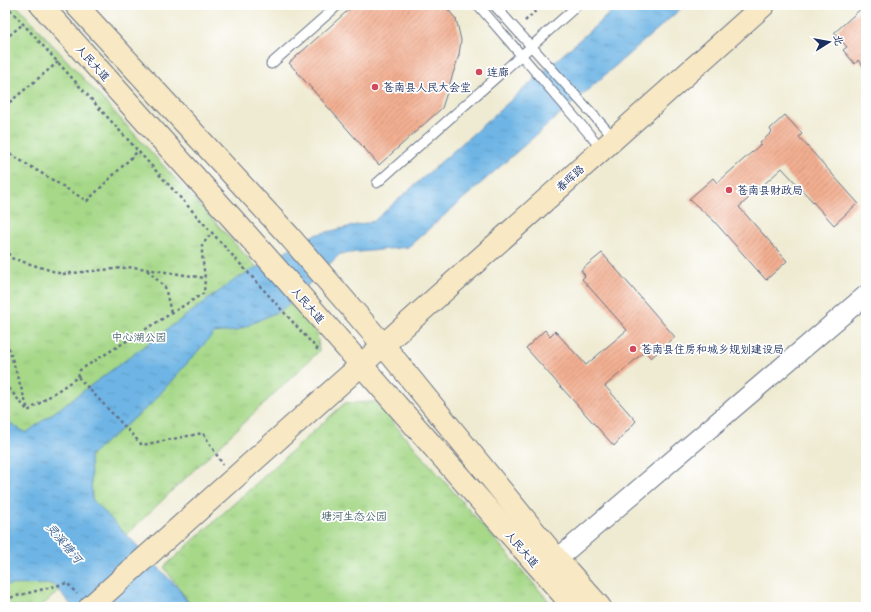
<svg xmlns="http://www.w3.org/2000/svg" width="871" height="612" font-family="'Playpen Sans','LXGW WenKai TC',sans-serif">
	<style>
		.park { fill: url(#park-tufts); stroke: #608473 }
		.water { fill: url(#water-ripples); stroke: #4472a2 }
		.building { fill: url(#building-hatch) }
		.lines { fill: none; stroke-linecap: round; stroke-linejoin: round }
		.lane-casing { stroke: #657187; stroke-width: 11 }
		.street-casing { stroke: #657187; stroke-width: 21 }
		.secondary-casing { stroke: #657187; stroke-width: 24 }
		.path { stroke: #657187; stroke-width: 2.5; stroke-dasharray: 3 3; stroke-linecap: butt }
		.lane { stroke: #fff; stroke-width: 9 }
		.street { stroke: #fff; stroke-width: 19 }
		.secondary { stroke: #f8e8c3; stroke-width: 22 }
		.poi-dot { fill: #d1495b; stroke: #fff; stroke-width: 1.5 }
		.labels { text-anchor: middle; stroke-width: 3.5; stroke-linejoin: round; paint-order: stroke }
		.street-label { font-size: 11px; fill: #1b2f5e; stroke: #fff }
		.poi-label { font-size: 11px; fill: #1b2f5e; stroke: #fff; text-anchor: start }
		.park-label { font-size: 11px; fill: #45626b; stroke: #fff }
		.water-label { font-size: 12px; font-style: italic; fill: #385e8d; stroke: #fff }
	</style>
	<defs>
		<pattern id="park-tufts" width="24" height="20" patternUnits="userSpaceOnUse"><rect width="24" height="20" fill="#a6d888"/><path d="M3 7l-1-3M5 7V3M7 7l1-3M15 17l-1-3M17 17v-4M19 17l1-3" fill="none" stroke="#8eba78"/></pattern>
		<pattern id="water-ripples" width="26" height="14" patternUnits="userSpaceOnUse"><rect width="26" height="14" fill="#6eb5e5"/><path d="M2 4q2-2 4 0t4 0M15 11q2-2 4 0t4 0" fill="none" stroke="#5a94bd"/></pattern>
		<pattern id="building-hatch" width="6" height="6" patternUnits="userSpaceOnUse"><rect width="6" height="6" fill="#f3af91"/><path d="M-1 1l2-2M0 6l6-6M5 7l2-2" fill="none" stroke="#c48f7a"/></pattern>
	</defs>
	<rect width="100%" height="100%" fill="#fff"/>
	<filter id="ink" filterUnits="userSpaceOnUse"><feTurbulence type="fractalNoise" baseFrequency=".025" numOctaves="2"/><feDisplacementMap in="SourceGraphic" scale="8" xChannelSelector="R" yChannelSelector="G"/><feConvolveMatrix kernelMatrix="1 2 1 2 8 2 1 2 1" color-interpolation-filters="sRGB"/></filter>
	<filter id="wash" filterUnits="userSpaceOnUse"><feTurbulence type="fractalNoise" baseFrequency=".012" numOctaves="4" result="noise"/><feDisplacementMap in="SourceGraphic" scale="16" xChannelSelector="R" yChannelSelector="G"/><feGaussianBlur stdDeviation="0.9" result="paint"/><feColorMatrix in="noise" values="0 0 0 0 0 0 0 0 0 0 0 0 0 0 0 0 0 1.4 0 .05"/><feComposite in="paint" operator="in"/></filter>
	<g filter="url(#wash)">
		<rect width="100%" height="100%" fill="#efebd3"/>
		<g class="park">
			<path d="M5 5H16L317 333 319 351 129 532 40 607H5Z"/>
			<path d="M375 402 554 607H192L164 567 345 403Z"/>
		</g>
		<path class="water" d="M619 5H685L408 247 340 254 283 309 236 331 214 333 150 405 90 455 92 499 178 588 191 607H73L53 584 5 585V420L26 433 236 279 314 235 374 221Z"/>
		<g id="blocks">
			<g class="building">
				<path d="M354 5H444L456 19 461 40 459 55 442 108 379 165 289 63Z"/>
				<path d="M865 5H866V69L858 60 855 64 843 50 847 47 834 33Z"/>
				<path d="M785 115 802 134 799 137 858 203 834 225 782 168 739 207 787 261 766 280 713 220 689 199 713 178 717 183 761 144 760 143 772 132 770 129Z"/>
				<path d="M602 253 675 337 651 358 645 351 605 386 636 421 614 446 526 348 545 330 550 336 555 331 586 365 627 330 582 279 585 276 581 270Z"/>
			</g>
		</g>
	</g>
	<g filter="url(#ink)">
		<use href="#blocks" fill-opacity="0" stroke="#657187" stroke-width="1"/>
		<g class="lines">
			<g class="lane-casing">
				<g id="lane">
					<path d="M478 5 602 149"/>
					<path d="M494 5 614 138"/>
					<path d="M271 64 338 5"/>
					<path d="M377 183 578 5"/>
				</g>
			</g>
			<g class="street-casing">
				<path id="street" d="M557 559 866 295"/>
			</g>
			<g class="secondary-casing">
				<g id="secondary">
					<path d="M41 5 248 236 574 607"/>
					<path d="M76 5 289 236 384 346 557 559 600 607"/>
					<path d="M90 607 764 5"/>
				</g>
			</g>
			<g class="path">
				<path d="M6 5 319 351"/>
				<path d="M525 21 542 5"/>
				<path d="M5 39 23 24"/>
				<path d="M5 106 58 62"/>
				<path d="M5 151 87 201 138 151"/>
				<path d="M5 248 11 258 62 274 133 267 205 278 202 254V245L212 233"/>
				<path d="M147 270 165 287 171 313"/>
				<path d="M5 336 28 410"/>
				<path d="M78 377 80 370 204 293 205 278"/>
				<path d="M5 384 28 411 78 377 142 445 203 433 223 465"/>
				<path d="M5 599 67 583 77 594"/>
			</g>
			<use href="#lane" class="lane"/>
			<use href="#street" class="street"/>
			<use href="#secondary" class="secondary"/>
		</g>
	</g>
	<g class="poi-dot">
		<circle cx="479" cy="72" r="4"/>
		<circle cx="375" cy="87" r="4"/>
		<circle cx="729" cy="190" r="4"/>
		<circle cx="633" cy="349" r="4"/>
	</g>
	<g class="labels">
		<g class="street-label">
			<text transform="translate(93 63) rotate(48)" y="4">人民大道</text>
			<text transform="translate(570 178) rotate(-42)" y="4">春晖路</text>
			<text transform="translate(308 305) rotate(49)" y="4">人民大道</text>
			<text transform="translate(522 549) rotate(49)" y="4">人民大道</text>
		</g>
		<g class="poi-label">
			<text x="487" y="76">连廊</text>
			<text x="383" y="91">苍南县人民大会堂</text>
			<text x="737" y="194">苍南县财政局</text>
			<text x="641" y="353">苍南县住房和城乡规划建设局</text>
		</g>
		<g class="park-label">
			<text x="139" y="341">中心湖公园</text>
			<text x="354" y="520">塘河生态公园</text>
		</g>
		<g class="water-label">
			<text transform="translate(64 543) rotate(50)" y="4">灵溪塘河</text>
		</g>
	</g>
	<rect width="871" height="612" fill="none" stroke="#fff" stroke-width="20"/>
	<g transform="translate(829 42) rotate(79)" stroke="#ffffff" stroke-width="3" paint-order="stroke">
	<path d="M0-3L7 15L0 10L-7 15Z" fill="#1b2f5e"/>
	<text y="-6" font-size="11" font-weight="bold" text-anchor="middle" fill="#1b2f5e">北</text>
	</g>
</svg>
